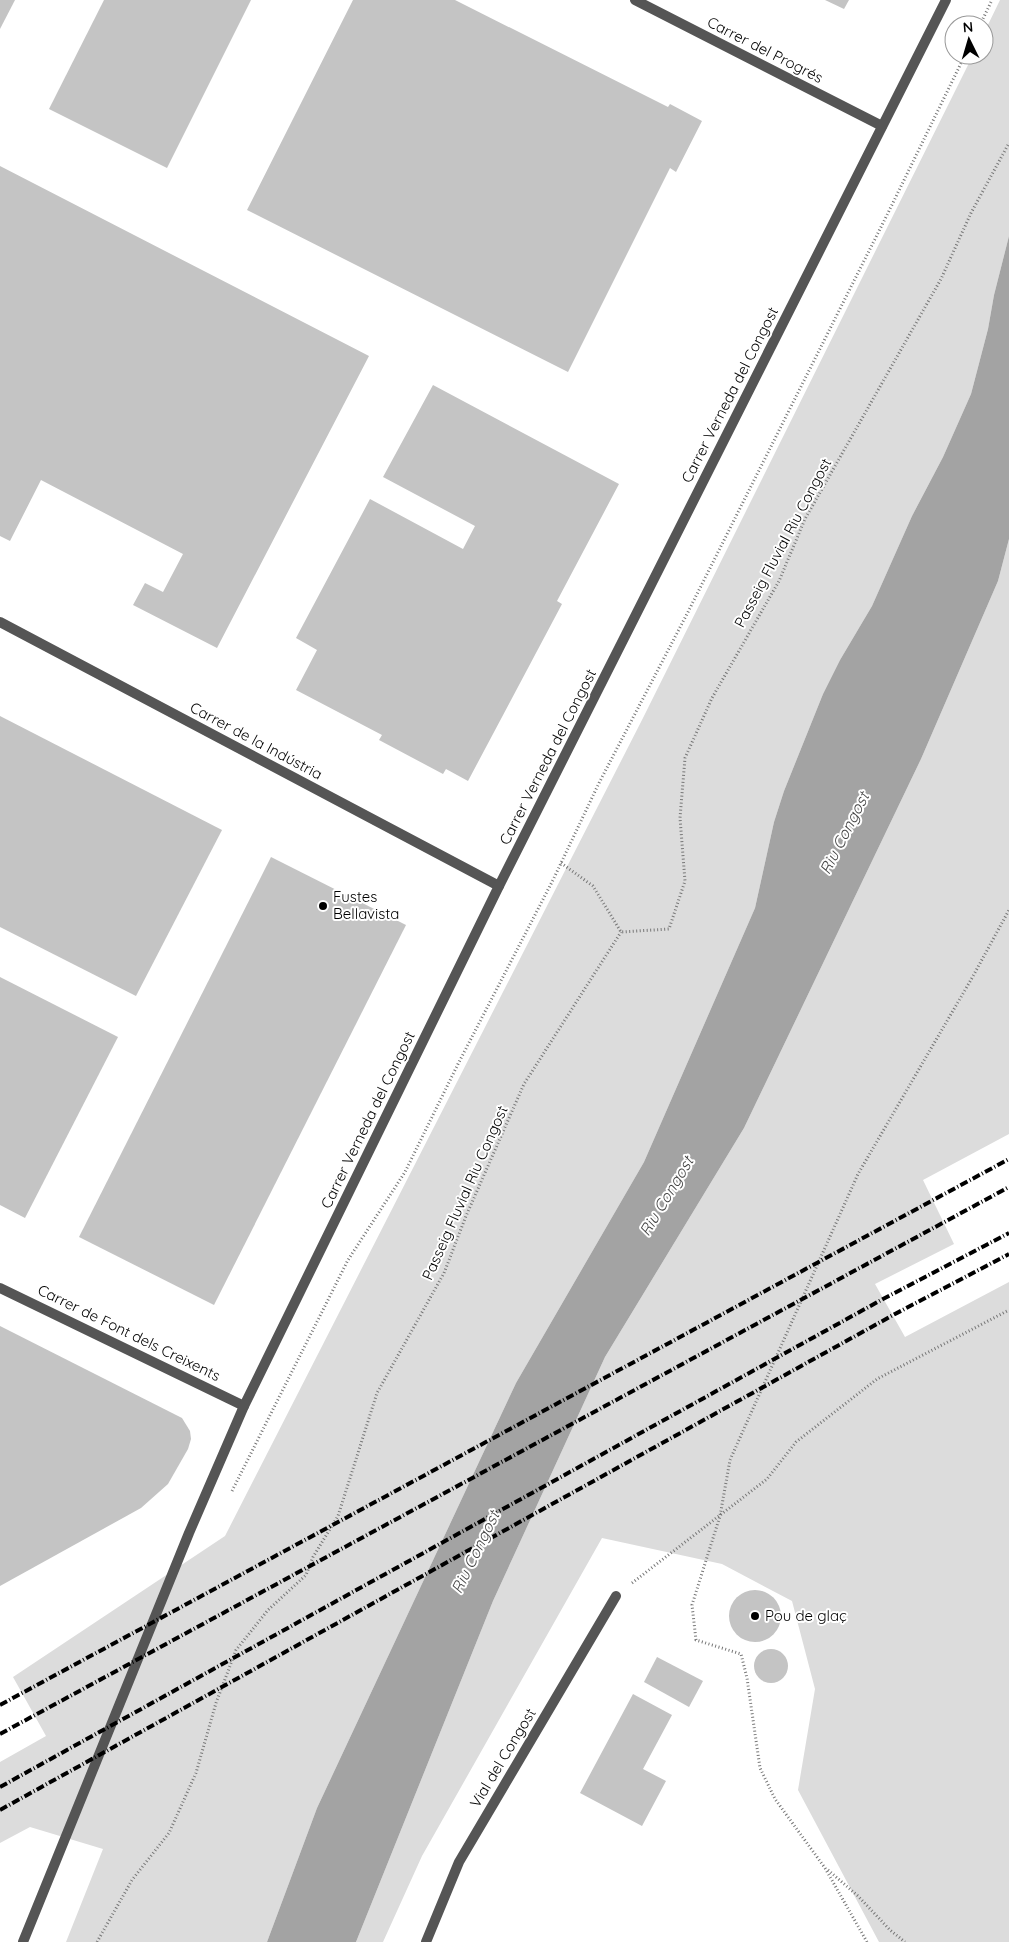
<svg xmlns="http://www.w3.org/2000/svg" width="1009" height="1942" font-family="Quicksand,sans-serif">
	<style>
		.green { fill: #dcdcdc }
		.water { fill: #a3a3a3 }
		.building { fill: #c4c4c4 }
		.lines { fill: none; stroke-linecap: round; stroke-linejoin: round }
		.path { stroke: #777; stroke-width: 3; stroke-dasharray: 1 2.5; stroke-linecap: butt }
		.minor { stroke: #555; stroke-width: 10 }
		.rail { stroke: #000; stroke-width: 4; stroke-dasharray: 8 2.5 1 2.5; stroke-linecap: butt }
		.poi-dot { fill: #000; stroke: #fff; stroke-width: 2 }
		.labels { text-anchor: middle; stroke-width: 4; stroke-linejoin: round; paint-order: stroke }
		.street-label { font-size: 15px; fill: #000; stroke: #fff }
		.poi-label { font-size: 15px; fill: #000; stroke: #fff; text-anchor: start }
		.water-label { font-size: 16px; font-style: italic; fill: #444; stroke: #fff }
	</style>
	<rect width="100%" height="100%" fill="#fff"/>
	<g class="green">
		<path d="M1000 0H1009V236L994 295 988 329 971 394 943 457 912 516 872 606 840 660 823 694 784 791 774 822 755 908 644 1162 516 1383 317 1808 267 1942H66L103 1849 30 1827 0 1843V1762L46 1736 13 1677 225 1536 643 718 973 55H984V33Z"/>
		<path d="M1009 539V1134L923 1180 954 1244 875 1284 905 1337 1009 1282V1942H879L798 1790 815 1689 792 1601 722 1564 602 1538 422 1856 383 1942H356L493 1601 605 1357 744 1128 921 759 998 581Z"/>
	</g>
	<path class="water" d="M1009 236V539L998 581 921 759 744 1128 605 1357 493 1601 356 1942H267L317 1808 516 1383 644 1162 755 908 774 822 784 791 823 694 840 660 872 606 912 516 943 457 971 394 988 329 994 295Z"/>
	<g class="building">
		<path d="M0 0H15L0 29Z"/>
		<path d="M104 0H251L167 168 49 109Z"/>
		<path d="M353 0H455L668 107 670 104 702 121 676 172 670 168 568 372 247 210Z"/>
		<path d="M825 0H849L844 9Z"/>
		<path d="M0 166 369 356 217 648 133 605 145 583 163 592 183 554 41 480 10 541 0 536Z"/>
		<path d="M433 385 619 484 557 601 562 604 468 781 446 769 443 774 379 740 382 735 296 690 317 650 296 638 370 499 463 549 475 526 383 477Z"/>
		<path d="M0 716 222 830 136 996 0 927Z"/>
		<path d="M271 857 406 925 214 1305 79 1237Z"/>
		<path d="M0 977 118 1037 25 1218 0 1205Z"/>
		<path d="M0 1326 182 1418 190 1431 191 1439 188 1449 168 1484 141 1508 0 1586Z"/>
		<circle cx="755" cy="1616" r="26"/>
		<circle cx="771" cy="1666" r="17"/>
		<path d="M657 1657 703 1681 689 1707 644 1682Z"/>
		<path d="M633 1694 672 1715 643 1769 666 1781 642 1826 580 1793Z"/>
	</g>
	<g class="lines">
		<g class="path">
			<path d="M980 25 992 0"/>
			<path d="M561 863 593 886 621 932 669 929 685 881 680 818 685 758 712 698 779 581 805 519 941 279 971 213 1009 143"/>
			<path d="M232 1491 348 1260 405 1172 458 1064 553 880 599 783 688 612 887 215 965 55"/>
			<path d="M632 1583 767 1479 796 1442 877 1379 1009 1310"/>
			<path d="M828 1870 858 1896 890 1930 905 1942"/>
			<path d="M97 1942 132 1880 169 1833 196 1773 216 1703 236 1650 268 1610 306 1575 313 1557 338 1516 377 1393 444 1273 466 1216 524 1084 621 932"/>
			<path d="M867 1942 825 1868 775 1799 760 1768 747 1678 741 1654 696 1640 692 1605 720 1516 730 1460 858 1174 972 978 1009 910"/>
		</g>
		<g class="minor">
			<path d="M635 0 882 126"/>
			<path d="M0 622 499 886"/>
			<path d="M0 1288 244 1406"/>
			<path d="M23 1942 189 1533 244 1406 499 886 946 0"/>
			<path d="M426 1942 459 1862 616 1596"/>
		</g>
		<g class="rail">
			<path d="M0 1705 1009 1159"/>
			<path d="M0 1734 1009 1187"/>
			<path d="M0 1787 883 1299 1009 1233"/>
			<path d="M0 1810 895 1314 1009 1254"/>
		</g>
	</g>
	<g class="poi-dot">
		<circle cx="323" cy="906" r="5"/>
		<circle cx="755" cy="1616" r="5"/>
	</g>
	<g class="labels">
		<g class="street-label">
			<text transform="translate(765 50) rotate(27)" y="5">Carrer del Progrés</text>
			<text transform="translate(730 395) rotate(-63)" y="5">Carrer Verneda del Congost</text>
			<text transform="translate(783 543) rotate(-62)" y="5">Passeig Fluvial Riu Congost</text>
			<text transform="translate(256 741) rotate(28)" y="5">Carrer de la Indústria</text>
			<text transform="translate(548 757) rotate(-63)" y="5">Carrer Verneda del Congost</text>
			<text transform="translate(368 1120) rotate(-64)" y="5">Carrer Verneda del Congost</text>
			<text transform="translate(465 1193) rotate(-66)" y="5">Passeig Fluvial Riu Congost</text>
			<text transform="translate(129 1333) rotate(26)" y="5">Carrer de Font dels Creixents</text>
			<text transform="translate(503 1758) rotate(-59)" y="5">Vial del Congost</text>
		</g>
		<g class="poi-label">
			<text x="333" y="902">Fustes<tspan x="333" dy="17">Bellavista</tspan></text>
			<text x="765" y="1621">Pou de glaç</text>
		</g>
		<g class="water-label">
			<text transform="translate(844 833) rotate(-63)" y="6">Riu Congost</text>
			<text transform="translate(666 1196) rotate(-59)" y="6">Riu Congost</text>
			<text transform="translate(475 1552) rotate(-64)" y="6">Riu Congost</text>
		</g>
	</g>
	<g transform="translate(969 40) rotate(355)"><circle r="24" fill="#ffffff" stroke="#999999"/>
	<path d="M0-4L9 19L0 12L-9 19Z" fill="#000000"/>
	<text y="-8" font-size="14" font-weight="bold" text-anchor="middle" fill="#000000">N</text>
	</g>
</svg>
